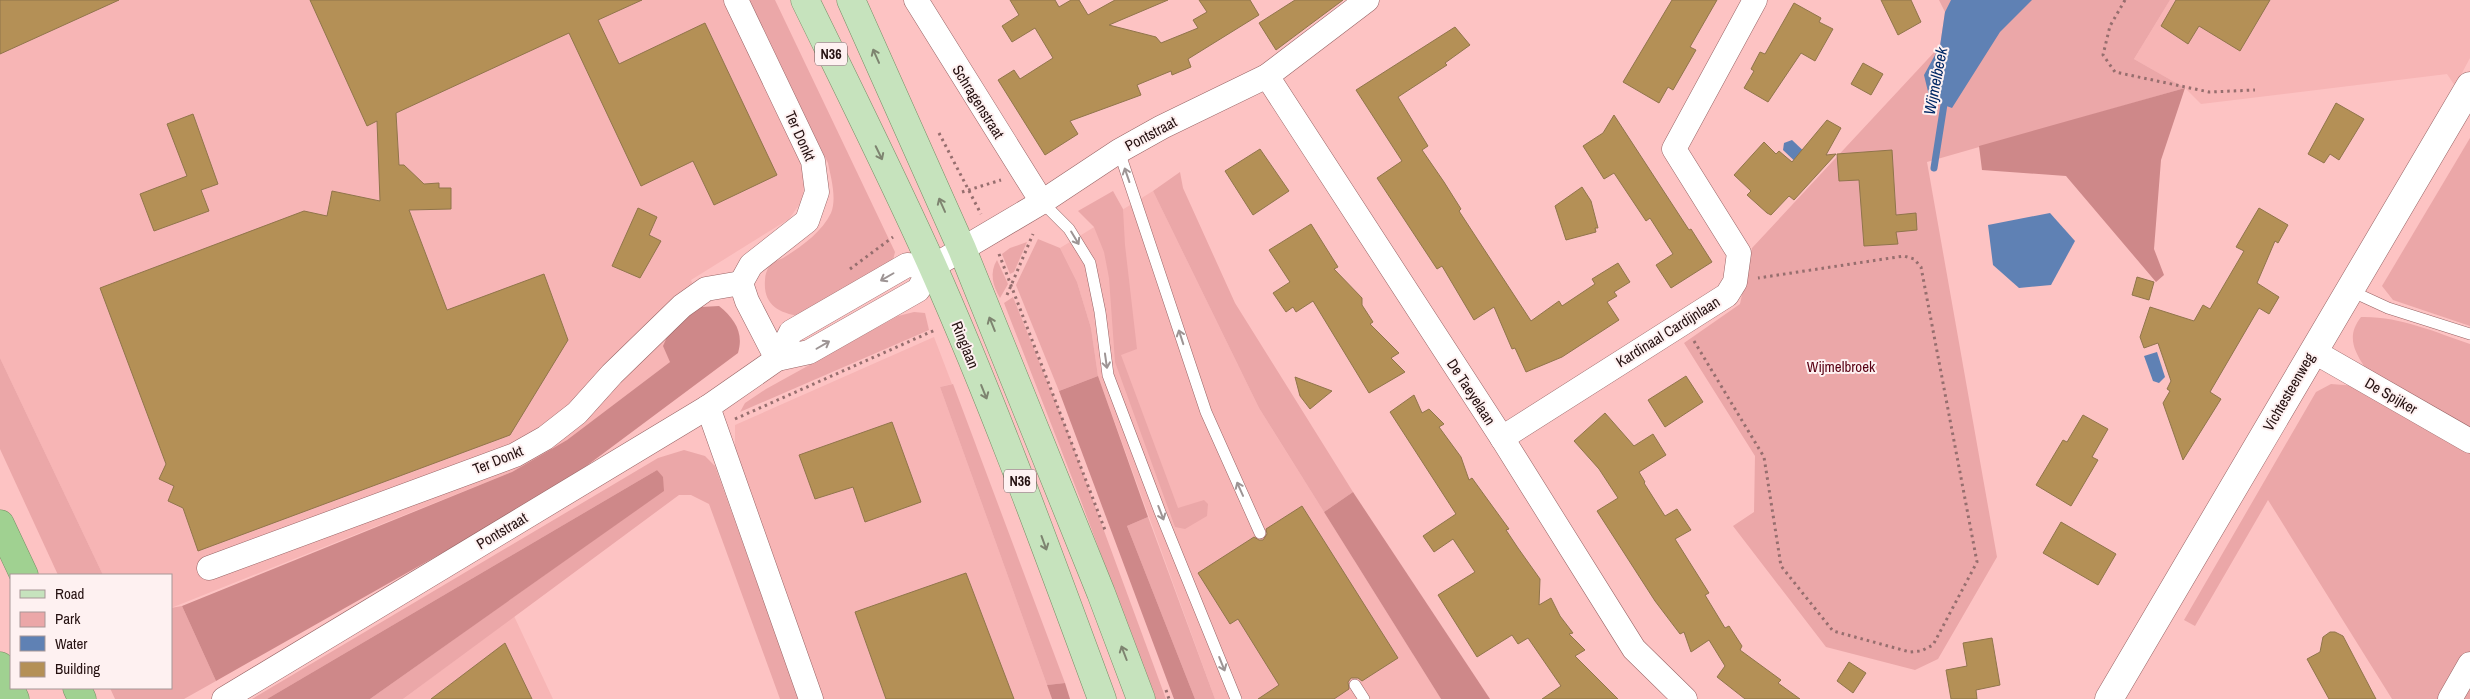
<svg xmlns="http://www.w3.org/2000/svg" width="2470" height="699" font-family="'Archivo Narrow',sans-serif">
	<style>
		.built { fill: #f7b5b5 }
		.green { fill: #eba7a8 }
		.forest { fill: #ce8889 }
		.water { fill: #5f81b4 }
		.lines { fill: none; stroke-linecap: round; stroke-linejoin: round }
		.stream { stroke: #5f81b4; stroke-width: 7 }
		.building { fill: #b49056; stroke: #90754b }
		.service-casing { stroke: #976364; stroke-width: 12 }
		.minor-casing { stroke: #976364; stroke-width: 25 }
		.tertiary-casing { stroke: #976364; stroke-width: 29 }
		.primary-casing { stroke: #758e64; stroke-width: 29 }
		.motorway-casing { stroke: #758e64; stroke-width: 29 }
		.path { stroke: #966e6e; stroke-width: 3; stroke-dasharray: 2.5 4; stroke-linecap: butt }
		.service { stroke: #fff; stroke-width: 11 }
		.minor { stroke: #fff; stroke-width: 24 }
		.tertiary { stroke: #fff; stroke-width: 28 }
		.primary { stroke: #c6e3bd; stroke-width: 28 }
		.motorway { stroke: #a0d191; stroke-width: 28 }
		.oneway { stroke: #7e8470 }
		.oneway2 { stroke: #9d9494 }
		.labels { text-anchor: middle; stroke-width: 4; stroke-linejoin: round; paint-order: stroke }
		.shield { fill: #fef1f1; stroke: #665454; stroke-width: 1 }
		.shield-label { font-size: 14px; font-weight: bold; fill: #251111 }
		.street-label { font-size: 15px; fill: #251111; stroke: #fef1f1 }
		.park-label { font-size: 15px; fill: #580013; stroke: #fef1f1 }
		.water-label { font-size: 16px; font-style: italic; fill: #002865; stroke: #fef1f1 }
	</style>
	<rect width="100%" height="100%" fill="#fdc3c3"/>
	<g class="built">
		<path d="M0 0H723L767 83 806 173 802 201 789 219 691 280 701 307 670 362 567 440 512 472 171 608V575H103L0 358Z"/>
		<path d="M2170 0H2470V58L2455 86 2447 74 2201 104 2185 88 2134 59Z"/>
		<path d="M1153 191 1259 408 1441 699H1215L1098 376 1091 328 1077 282 1060 248Z"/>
		<path d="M934 337 952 384 940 387 1052 699H822L735 449V425Z"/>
		<path d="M514 616 553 699H403Z"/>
	</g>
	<g class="green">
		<path d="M747 0H775L895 252 893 260 800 316C778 313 763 304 765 280 765 275 767 269 770 265 773 262 779 260 783 258 801 247 822 232 831 213 837 198 831 178 828 163Z"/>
		<path d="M1939 0H2170L2134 59 2185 88 1927 162 1997 557 1938 659 1915 670 1826 647 1733 526 1754 512 1755 456 1684 343 1740 304 1752 248 1940 46 1945 12Z"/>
		<path d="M2470 138V326L2393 300 2382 286Z"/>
		<path d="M1180 172 1183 188 1235 303 1353 492 1324 512 1259 408 1153 191Z"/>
		<path d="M1113 191 1123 209 1125 245 1137 349 1121 355 1178 508 1204 500 1208 504 1207 516 1185 529 1175 527 1115 362 1109 278 1104 252 1094 227 1078 211Z"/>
		<path d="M1038 239 1060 248 1077 282 1091 328 1098 376 1059 391 1016 285Z"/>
		<path d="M1027 242 1014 272 1010 274 1002 254 1010 248Z"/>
		<path d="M997 260 1008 284 1000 298C993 286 989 273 997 260Z"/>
		<path d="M1013 297 1068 433 1166 699H1155L1081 501 1004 303Z"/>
		<path d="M914 312 925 313 929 330 740 412 745 403 766 389 898 316Z"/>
		<path d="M2361 317C2399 316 2435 332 2470 344V699H2392L2268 500 2195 626 2184 620 2316 392 2331 384 2357 386 2364 366C2353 349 2347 335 2361 317Z"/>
		<path d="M0 358 103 575H58L0 449Z"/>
		<path d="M953 384 1065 683 1047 685 940 387Z"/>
		<path d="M684 450 705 456 715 466 799 699H780L709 504 691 495H679L403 699H370L663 491 657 470 267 699H252L658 458Z"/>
		<path d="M1148 517 1215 699H1195L1127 526Z"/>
		<path d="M182 606 216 681 184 699H115L110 688H171V608Z"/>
	</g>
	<g class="forest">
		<path d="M2185 88 2161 160 2154 249 2164 275 2156 282 2066 176 1982 170 1979 146Z"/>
		<path d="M719 306C735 319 744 333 738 353L585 467 488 527 216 681 182 606 512 472 567 440 670 362 663 346 670 330 701 307Z"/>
		<path d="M1098 376 1148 517 1127 526 1195 699H1174L1059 391Z"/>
		<path d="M657 470 663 477 664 491 370 699H267Z"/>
		<path d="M1353 492 1490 699H1441L1324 512Z"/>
		<path d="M1065 683 1070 699H1052L1047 685Z"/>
	</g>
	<g class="water">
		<path d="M1951 0H2032L2000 32 1952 108 1930 100 1924 75 1940 46 1945 12Z"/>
		<path d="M1792 140 1811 158 1802 168 1783 150 1784 143Z"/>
		<path d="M2050 213 2075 241 2051 285 2019 288 1993 265 1988 225Z"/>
		<path d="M2157 352 2165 377 2159 383 2153 381 2144 356Z"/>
	</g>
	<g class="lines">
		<path class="stream" d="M1934 168 1945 98"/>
	</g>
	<g class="building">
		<path d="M0 0H119L0 54Z"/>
		<path d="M310 0H642L598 20 619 64 705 23 777 175 714 205 693 161 641 186 569 33 396 113 399 165H404L424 184 439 183V188H451V209L409 210 447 310 544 274 568 340 510 435 198 551 183 508 168 501 174 486 159 479 166 464 100 288 304 211 327 216 332 191 380 201 377 121 367 126Z"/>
		<path d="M1010 0H1055L1059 7 1071 0H1079L1088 15 1115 0H1168L1109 25 1156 37 1161 43 1198 28 1193 20 1207 12 1199 0H1250L1259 15 1188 59 1191 67 1172 75 1171 71 1137 85 1141 95 1070 121 1078 134 1045 155 998 80 1014 70 1020 79 1053 58 1035 28 1012 42 1002 26 1019 15Z"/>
		<path d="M1295 0H1343L1276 50 1259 23Z"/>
		<path d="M1672 0H1717L1690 47 1696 50 1673 90 1668 87 1659 103 1623 82Z"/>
		<path d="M1881 0H1911L1921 22 1898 35Z"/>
		<path d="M2176 0H2270L2240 51 2199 26 2188 44 2161 26Z"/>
		<path d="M1794 3 1821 18 1819 22 1833 29 1815 61 1801 53 1768 102 1744 88 1754 71 1751 69 1760 52 1765 54Z"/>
		<path d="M1455 27 1470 45 1445 63 1447 65 1398 97 1428 146 1422 150 1444 182 1461 209 1459 211 1531 321 1559 301 1562 306 1595 284 1592 279 1618 263 1630 282 1614 292 1617 296 1607 302 1619 320 1562 357 1526 372 1515 348 1512 349 1494 307 1474 320 1442 266 1437 269 1377 178 1402 161 1356 90Z"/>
		<path d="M1863 63 1883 74 1871 95 1851 84Z"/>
		<path d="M2336 103 2364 119 2339 160 2330 154 2324 163 2308 154Z"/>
		<path d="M193 114 218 184 201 190 209 211 154 231 140 194 187 176 167 124Z"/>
		<path d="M1614 115 1689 230 1691 229 1712 262 1671 288 1656 265 1673 254 1650 218 1646 221 1614 173 1604 179 1583 146 1603 133Z"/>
		<path d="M1827 120 1841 128 1826 155 1836 154 1794 200 1789 196 1771 215 1767 213 1747 195 1751 191 1734 175 1764 142 1776 154 1779 151 1792 162Z"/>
		<path d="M1260 149 1289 191 1253 215 1225 171Z"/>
		<path d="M1892 150 1896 215 1916 213 1917 230 1896 232 1898 244 1864 246 1859 180 1839 181 1837 154Z"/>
		<path d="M1582 187 1591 201 1598 228H1595L1596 232 1566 240 1555 206Z"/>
		<path d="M638 208 657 217 649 235 661 241 640 278 612 266Z"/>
		<path d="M2259 208 2288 225 2278 243 2275 241 2257 283 2279 297 2269 314 2259 308 2210 392 2221 399 2183 460 2163 403 2170 391 2167 389 2171 381 2158 343 2144 348 2140 337 2150 307 2194 321 2203 305 2210 309 2244 251 2236 247Z"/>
		<path d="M1311 224 1338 267 1334 269 1362 298V305L1373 322 1370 324 1399 353 1391 358 1405 372 1369 393 1313 301 1296 312 1293 307 1286 312 1273 293 1290 282 1269 250Z"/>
		<path d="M2137 277 2154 282 2149 300 2132 295Z"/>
		<path d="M1686 376 1703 402 1665 427 1648 400Z"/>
		<path d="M1295 377 1332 391 1310 409 1300 396Z"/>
		<path d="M1414 395 1422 413 1429 409 1444 424 1439 427 1461 457 1469 480 1472 478 1485 496 1509 529 1506 530 1518 548 1540 579 1539 605 1551 598 1560 616 1573 633 1569 634 1585 650 1575 656 1618 699H1542L1561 686 1528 638 1518 644 1512 635 1477 657 1438 595 1475 572 1453 539 1434 552 1423 536 1456 514 1390 412Z"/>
		<path d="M1605 413 1634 446 1653 434 1666 455 1639 472 1645 482 1644 483 1665 516 1677 509 1691 530 1675 539 1709 593 1705 595 1725 628 1729 626 1742 646 1740 650 1781 680 1778 683 1800 699H1745L1717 677 1725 666 1709 640 1691 652 1684 632 1680 634 1655 601 1597 511 1618 498 1599 469 1574 441Z"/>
		<path d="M2083 415 2108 429 2092 457 2098 460 2071 506 2036 485 2063 440 2067 442Z"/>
		<path d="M892 422 921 502 865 522 853 487 815 499 799 455Z"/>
		<path d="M1302 506 1398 658 1362 681 1358 678H1351L1348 682 1349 689 1334 699H1258L1279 685 1238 619 1230 624 1198 573 1254 537 1259 540H1263L1267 534 1266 529Z"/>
		<path d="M2061 522 2116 554 2098 585 2043 553Z"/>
		<path d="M966 573 1014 699H886L855 612Z"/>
		<path d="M2330 632H2335L2343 636 2376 699H2329L2307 659 2320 652 2323 637Z"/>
		<path d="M1992 638 2000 685 1976 690 1977 699H1951L1946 670 1967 666 1963 643Z"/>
		<path d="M505 643 532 699H431Z"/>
		<path d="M1849 662 1866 673 1853 693 1837 681Z"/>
	</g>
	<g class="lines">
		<g class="service-casing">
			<g id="service">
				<path d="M1119 151 1206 412 1260 533"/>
				<path d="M1042 202 1069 229 1090 263 1100 312 1108 375 1160 512 1236 699"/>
				<path d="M2351 291 2388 308 2470 334"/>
				<path d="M1355 685 1364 699"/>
			</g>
		</g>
		<g class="minor-casing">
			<g id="minor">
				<path d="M736 0 813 161 817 192 807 221 751 265 741 283 747 301 777 359"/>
				<path d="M916 0 1042 202"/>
				<path d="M1267 76 1502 438 1634 649 1685 699"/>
				<path d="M2313 351 2470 441"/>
				<path d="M777 359 791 332 907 265 932 267"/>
				<path d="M708 407 811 699"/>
				<path d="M1502 438 1727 295 1735 282 1739 253 1674 149 1755 0"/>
				<path d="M209 568 515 455 545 438 577 413 612 374 682 306 706 289 741 283"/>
				<path d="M224 699 708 407 777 359 809 352 918 290 932 267 1042 202 1119 151 1162 127 1267 76 1367 0"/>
				<path d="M2450 699 2470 664"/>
			</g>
		</g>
		<g class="tertiary-casing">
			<path id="tertiary" d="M2109 699 2470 86"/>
		</g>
		<g class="primary-casing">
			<g id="primary">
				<path d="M805 0C848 88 892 176 932 265 995 407 1048 553 1102 699"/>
				<path d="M851 0 962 249 1101 593 1141 699"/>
			</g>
		</g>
		<g class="motorway-casing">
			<g id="motorway">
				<path d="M0 524 24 575"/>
				<path d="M0 666 15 699"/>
				<path d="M77 688 82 699"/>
			</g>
		</g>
		<g class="path">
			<path d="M2125 0 2110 26 2103 55 2115 72 2209 92 2255 90"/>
			<path d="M939 133 981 214"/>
			<path d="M962 192 1001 180"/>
			<path d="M999 254 1105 530"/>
			<path d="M850 269 893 237"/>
			<path d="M1007 295 1033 234"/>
			<path d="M1694 341 1764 457 1781 566 1833 631 1910 652 1921 651 1933 645 1977 562 1921 267 1914 259 1904 256 1758 278"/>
			<path d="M735 419 935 330"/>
			<path d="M1166 690 1169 699"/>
		</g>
		<use href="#service" class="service"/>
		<use href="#minor" class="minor"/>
		<use href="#tertiary" class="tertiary"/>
		<use href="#primary" class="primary"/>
		<use href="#motorway" class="motorway"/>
	</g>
	<defs><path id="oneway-shaft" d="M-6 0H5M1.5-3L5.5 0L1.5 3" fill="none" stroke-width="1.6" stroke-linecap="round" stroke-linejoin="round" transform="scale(1.25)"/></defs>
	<g class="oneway">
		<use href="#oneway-shaft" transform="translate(876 56) rotate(-114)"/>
		<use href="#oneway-shaft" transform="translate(879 153) rotate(64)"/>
		<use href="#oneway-shaft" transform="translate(942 205) rotate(-114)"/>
		<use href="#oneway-shaft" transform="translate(992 324) rotate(-112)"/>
		<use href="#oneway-shaft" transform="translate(984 392) rotate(68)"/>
		<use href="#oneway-shaft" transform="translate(1044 543) rotate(70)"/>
		<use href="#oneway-shaft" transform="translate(1124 653) rotate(-111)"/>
	</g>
	<g class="oneway2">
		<use href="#oneway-shaft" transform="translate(1127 175) rotate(-109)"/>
		<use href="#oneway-shaft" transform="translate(1075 238) rotate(59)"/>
		<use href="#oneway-shaft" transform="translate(887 277) rotate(150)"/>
		<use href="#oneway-shaft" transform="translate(1181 337) rotate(-108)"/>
		<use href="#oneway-shaft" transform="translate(823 345) rotate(-30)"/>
		<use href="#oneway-shaft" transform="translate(1106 361) rotate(82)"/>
		<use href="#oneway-shaft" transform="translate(1240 489) rotate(-114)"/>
		<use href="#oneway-shaft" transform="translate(1161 513) rotate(69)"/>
		<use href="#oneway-shaft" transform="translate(1222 664) rotate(68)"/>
	</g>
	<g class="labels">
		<g class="shield">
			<rect x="815" y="42.5" width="32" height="23" rx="4"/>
			<rect x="1004" y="469.5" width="32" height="23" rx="4"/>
		</g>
		<g class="shield-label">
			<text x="831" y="59">N36</text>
			<text x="1020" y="486">N36</text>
		</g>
		<g class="street-label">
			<text transform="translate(978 102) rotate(58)" y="5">Schragenstraat</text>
			<text transform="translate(1151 134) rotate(-28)" y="5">Pontstraat</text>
			<text transform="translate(800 136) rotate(66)" y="5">Ter Donkt</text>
			<text transform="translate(1668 332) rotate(-32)" y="5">Kardinaal Cardijnlaan</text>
			<text transform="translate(965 345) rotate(68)" y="5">Ringlaan</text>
			<text transform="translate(1471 392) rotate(57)" y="5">De Taeyelaan</text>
			<text transform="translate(2289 392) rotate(-60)" y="5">Vichtesteenweg</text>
			<text transform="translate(2391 396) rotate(30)" y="5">De Spijker</text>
			<text transform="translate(498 460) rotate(-22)" y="5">Ter Donkt</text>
			<text transform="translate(502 531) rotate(-31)" y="5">Pontstraat</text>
		</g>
		<g class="park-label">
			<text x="1841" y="372">Wijmelbroek</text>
		</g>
		<g class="water-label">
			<text transform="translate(1935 81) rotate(-79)" y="6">Wijmelbeek</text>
		</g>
	</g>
	<rect x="10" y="574" width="162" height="115" fill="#fef1f1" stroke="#a79797"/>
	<rect x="20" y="590" width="25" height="8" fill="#c6e3bd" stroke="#a79797"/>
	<text x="55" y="599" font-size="15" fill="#251111">Road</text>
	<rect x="20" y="612" width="25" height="15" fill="#eba7a8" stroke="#a79797"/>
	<text x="55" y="624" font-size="15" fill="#251111">Park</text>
	<rect x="20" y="636" width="25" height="15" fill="#5f81b4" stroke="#a79797"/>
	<text x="55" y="649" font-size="15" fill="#251111">Water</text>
	<rect x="20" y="662" width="25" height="15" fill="#b49056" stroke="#a79797"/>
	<text x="55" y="674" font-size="15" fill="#251111">Building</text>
</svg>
